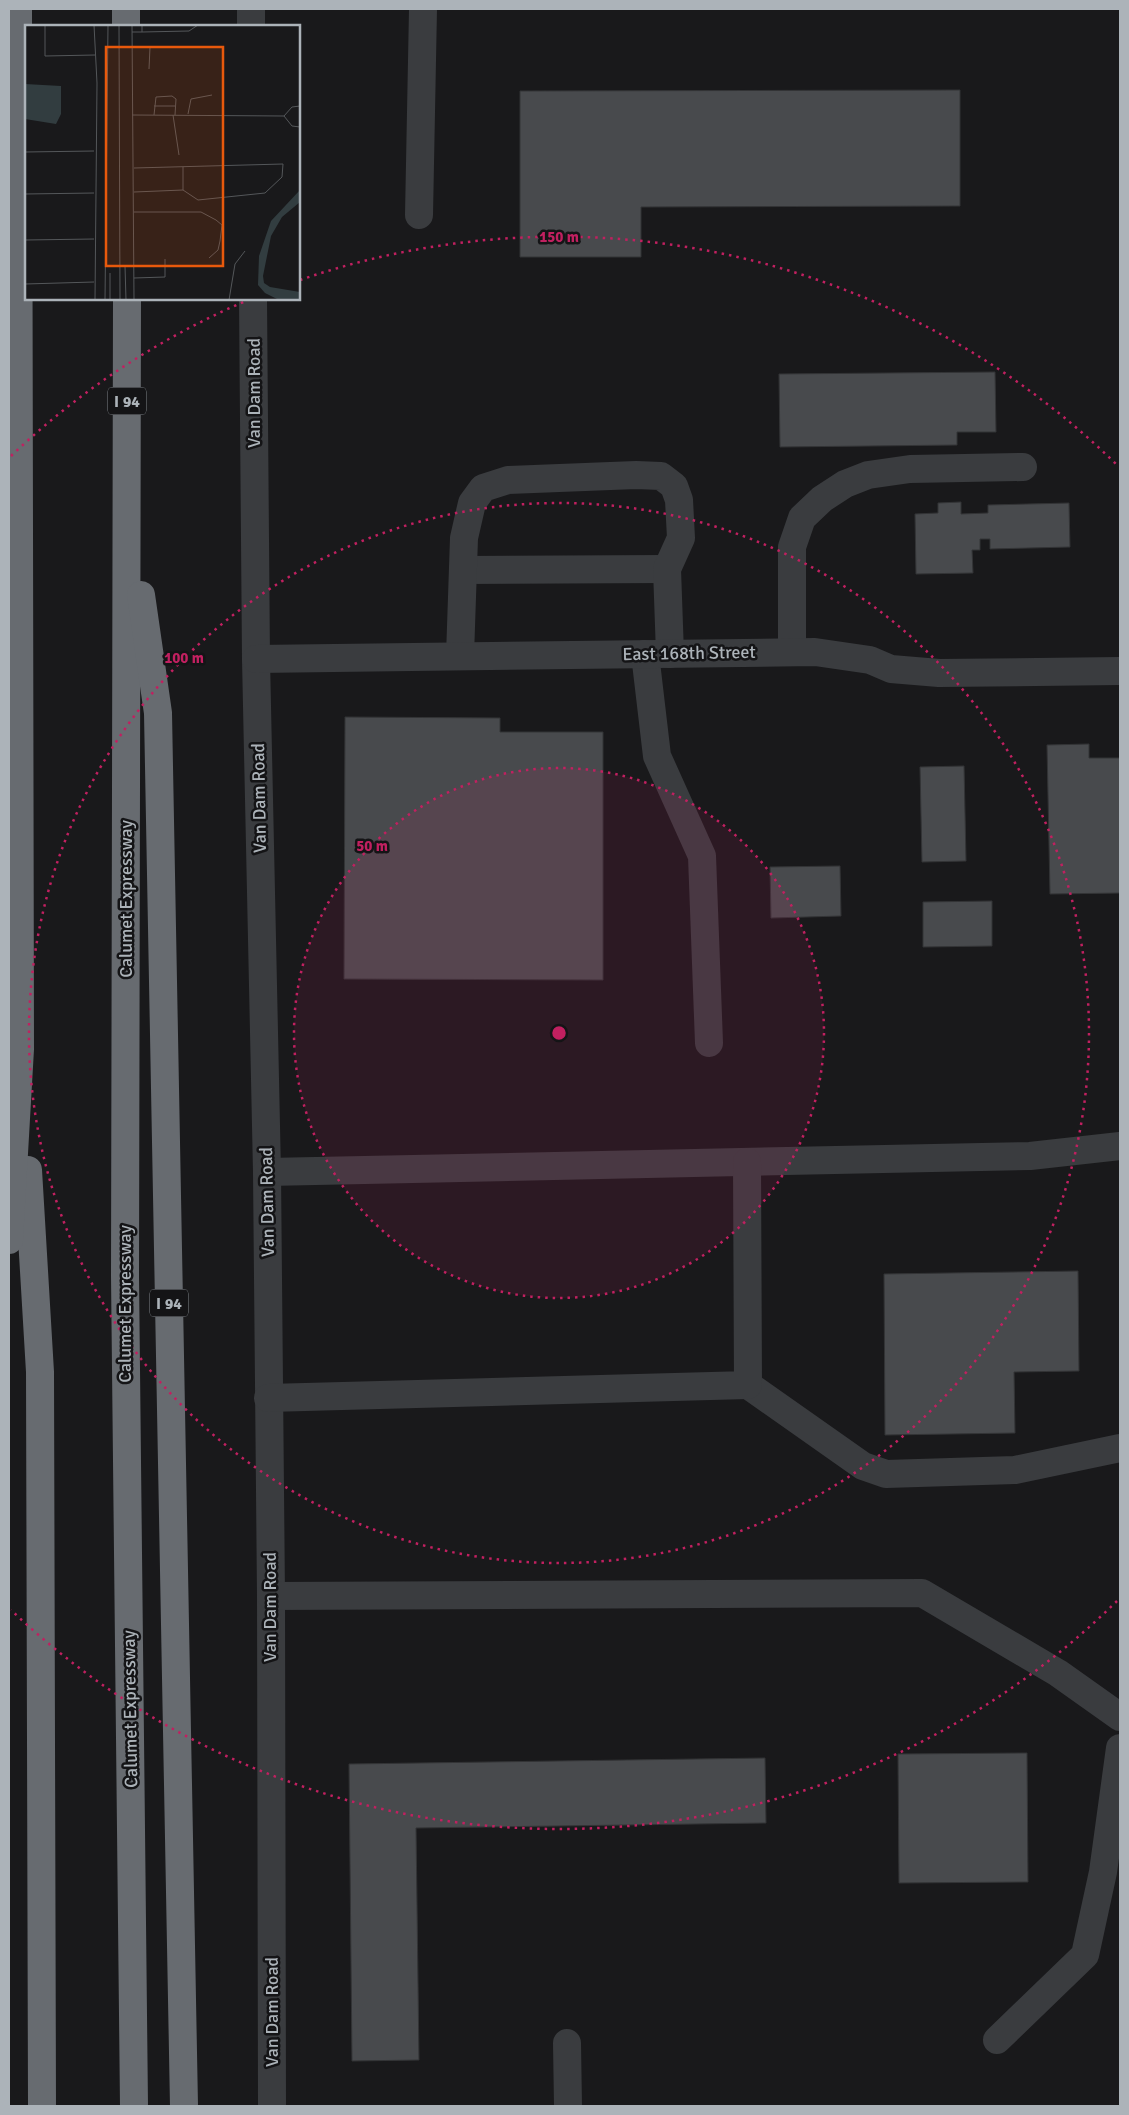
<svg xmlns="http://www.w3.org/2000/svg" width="1129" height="2115" font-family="Signika,sans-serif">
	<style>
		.building { fill: #484a4d; stroke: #333436 }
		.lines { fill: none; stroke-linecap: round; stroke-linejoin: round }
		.minor { stroke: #3a3c3f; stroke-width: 28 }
		.highway { stroke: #676b70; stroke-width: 28 }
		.ring { fill: none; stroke: #c12060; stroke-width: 2.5; stroke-dasharray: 2.5 5 }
		.labels { text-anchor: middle; stroke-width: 5; stroke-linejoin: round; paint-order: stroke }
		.shield { fill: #141416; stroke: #7e8388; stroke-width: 1 }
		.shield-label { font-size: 16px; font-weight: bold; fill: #acb3b9 }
		.street-label { font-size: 18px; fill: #acb3b9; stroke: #141416 }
		.inset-road { fill: none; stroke: #54575a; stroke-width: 1 }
		.view { fill: #e8590c; fill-opacity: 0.15; stroke: #e8590c; stroke-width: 2.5 }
		.inset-edge { fill: none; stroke: #acb3b9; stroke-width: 2.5 }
		.centre { fill: #c12060; stroke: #141416; stroke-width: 2.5 }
		.ring-label { font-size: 15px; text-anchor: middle; font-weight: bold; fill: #c12060; stroke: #141416; stroke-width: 5; stroke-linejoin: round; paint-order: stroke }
	</style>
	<rect width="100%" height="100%" fill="#19191b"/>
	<g class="building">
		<path d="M960 90V206L641 207V257H520V91Z"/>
		<path d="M995 372 996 432H957V445L780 447 779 374Z"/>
		<path d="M961 502V514L988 513V505L1069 503 1070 547 990 549V539H980V550H972L973 573 916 574 915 514 938 513V503Z"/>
		<path d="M345 717 500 718V732H603V980L344 979Z"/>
		<path d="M1089 744V758H1120V893L1050 894 1047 745Z"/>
		<path d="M964 766 966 861 922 862 920 767Z"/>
		<path d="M840 866 841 916 771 918 770 867Z"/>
		<path d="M992 901V946L923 947V902Z"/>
		<path d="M1078 1271 1079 1371 1014 1372 1015 1433 885 1435 884 1274Z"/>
		<path d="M1027 1753 1028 1882 899 1883 898 1754Z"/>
		<path d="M765 1758 766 1823 416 1828 419 2060 352 2061 349 1764Z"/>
	</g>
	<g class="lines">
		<g class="minor">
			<path d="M251 9V26"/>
			<path d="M419 215 423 9"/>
			<path d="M253 299 256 659 267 1172 271 1596 272 2106"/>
			<path d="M463 570 667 569"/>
			<path d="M792 652V547L802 518 822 499 845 484 868 475 910 469 1023 467"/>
			<path d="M645 654 657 756 702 856 709 1043"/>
			<path d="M460 656 464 538 472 503 483 488 508 480 636 475 661 476 674 486 679 500 681 538 667 569 670 654"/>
			<path d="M256 659 815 652 870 660 891 669 939 673 1120 671"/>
			<path d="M267 1172 1030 1156 1120 1146"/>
			<path d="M748 1385 863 1466 886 1474 1015 1470 1120 1448"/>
			<path d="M268 1398 748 1385 747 1162"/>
			<path d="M271 1596 922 1593 1058 1673 1120 1717"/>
			<path d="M997 2040 1085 1955 1103 1872 1120 1748"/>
			<path d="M567 2043 568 2106"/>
		</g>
		<g class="highway">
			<path d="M126 9V26"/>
			<path d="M127 299 125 1276 134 2106"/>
			<path d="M141 595 158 713 184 2106"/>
			<path d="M28 1170 40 1372 42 2106"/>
			<path d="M9 1240 20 1049 18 9"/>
		</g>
	</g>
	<circle cx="559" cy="1033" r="265" fill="#c12060" fill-opacity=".12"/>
	<g class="ring">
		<circle cx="559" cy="1033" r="265"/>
		<circle cx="559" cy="1033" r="530"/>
		<path d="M1117 1601A796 796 0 0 1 11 1610M11 456A796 796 0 0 1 248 300M300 280A796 796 0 0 1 1117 465"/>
	</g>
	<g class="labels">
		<g class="shield">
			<rect x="108" y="387.5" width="38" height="27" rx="4"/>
			<rect x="150" y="1289.5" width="38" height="27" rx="4"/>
		</g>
		<g class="shield-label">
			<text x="127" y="407">I 94</text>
			<text x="169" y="1309">I 94</text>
		</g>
		<g class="street-label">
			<text transform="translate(254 393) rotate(-90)" y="6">Van Dam Road</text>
			<text transform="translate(689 653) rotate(-1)" y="6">East 168th Street</text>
			<text transform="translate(259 798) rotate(-91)" y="6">Van Dam Road</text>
			<text transform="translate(126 899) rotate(-90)" y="6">Calumet Expressway</text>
			<text transform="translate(267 1202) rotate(-91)" y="6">Van Dam Road</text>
			<text transform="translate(125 1304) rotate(-90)" y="6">Calumet Expressway</text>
			<text transform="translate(270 1607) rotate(-90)" y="6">Van Dam Road</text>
			<text transform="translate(130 1709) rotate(-91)" y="6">Calumet Expressway</text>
			<text transform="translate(272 2012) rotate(-90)" y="6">Van Dam Road</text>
		</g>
	</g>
	<g transform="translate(25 25)">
		<rect width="275" height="275" fill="#19191b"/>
		<path d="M0 59 36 61V89L31 99 0 94ZM275 165V177L257 192 246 211 238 251 239 258 245 262 275 267V275H254L240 268 233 260 234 231 246 196Z" fill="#323d40"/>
		<path class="inset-road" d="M20 0V31L70 30M69 0 72 58 70 275M94 0 95 275M107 0 109 275M107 7H117V0M117 7 164 6 173 0M107 22H177M124 44 125 22M129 81H150M163 89 166 74 187 70M107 90 259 91M129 90 131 72 147 71 151 74 150 90M148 90 154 130M259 91 267 101 275 102M259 91 267 82 275 81M0 127 69 126M109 143 258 139 257 152 240 168 173 175 158 165M109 167 158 165V142M0 169 69 168M109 187H176L191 195 197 200 195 216 193 225 184 233M0 215 69 214M100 241 101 275M85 248V275M109 253 140 252V234M0 259 69 257M80 275 83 0M204 275 210 239 220 226"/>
		<path class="view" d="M81 22H198V241H81Z"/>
		<rect width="275" height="275" class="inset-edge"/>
	</g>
	<circle cx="559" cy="1033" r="8" class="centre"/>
	<g class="ring-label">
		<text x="559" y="242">150 m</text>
		<text x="184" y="663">100 m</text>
		<text x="372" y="851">50 m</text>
	</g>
	<rect width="1129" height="2115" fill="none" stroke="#acb3b9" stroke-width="20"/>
</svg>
